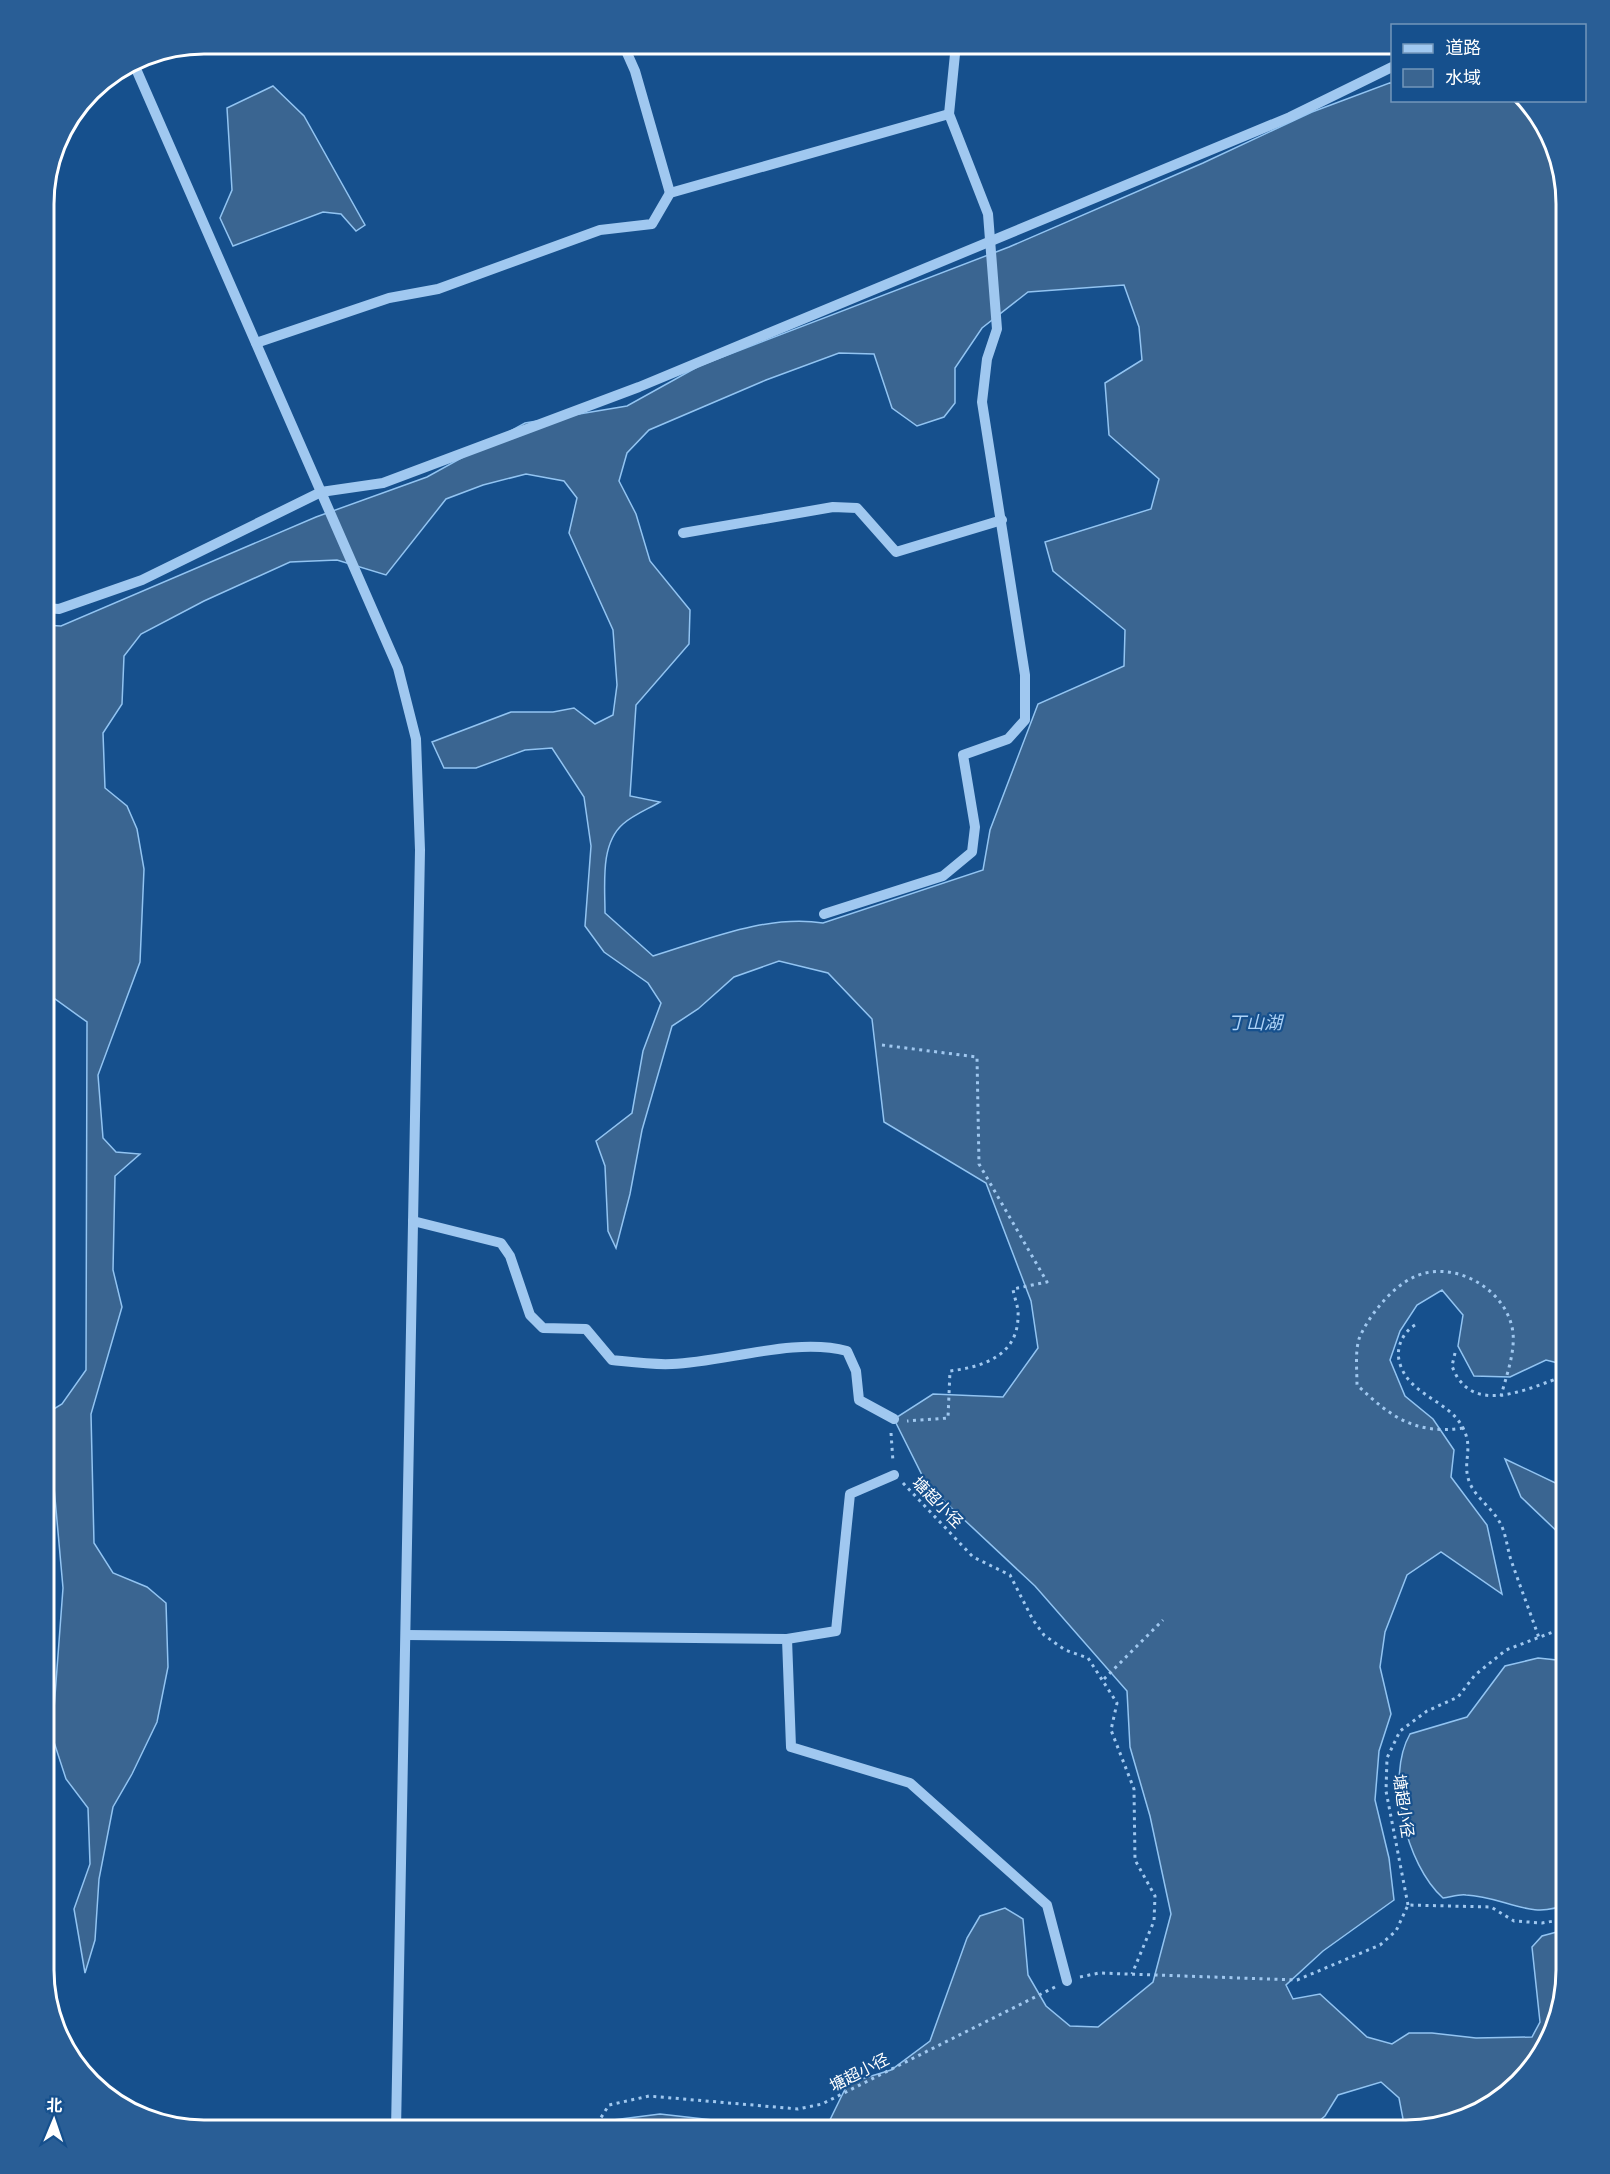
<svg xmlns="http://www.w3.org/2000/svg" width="1610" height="2174" font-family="Arial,'Noto Sans SC',sans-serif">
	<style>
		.water { fill: #3a6591; stroke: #92c4f2; stroke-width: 1.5; fill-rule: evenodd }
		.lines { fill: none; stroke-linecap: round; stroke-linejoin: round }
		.path { stroke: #a0c8f0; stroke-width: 3; stroke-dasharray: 3 4.5; stroke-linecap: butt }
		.minor { stroke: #a0c8f0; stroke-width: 10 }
		.labels { text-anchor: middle; stroke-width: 4.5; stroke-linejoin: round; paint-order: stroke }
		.street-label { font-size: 16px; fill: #fff; stroke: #16508d }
		.water-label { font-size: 18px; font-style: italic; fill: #acd2f7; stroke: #16508d }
		.rim { fill: none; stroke: #fff; stroke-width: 3 }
	</style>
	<rect width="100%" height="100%" fill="#16508d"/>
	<g class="water">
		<path d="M1392 82V100L1524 101 1540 115 1566 204V1365L1546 1360 1510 1377 1474 1376 1458 1346 1463 1315 1442 1290 1417 1305 1400 1331 1390 1360 1405 1396 1433 1419 1454 1450 1451 1477 1487 1525 1502 1594 1441 1552 1407 1575 1385 1632 1380 1667 1391 1714 1379 1751 1375 1800 1389 1858 1394 1900 1323 1951 1286 1985 1293 1999 1320 1994 1367 2037 1392 2044 1409 2033H1432L1476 2038 1532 2037 1540 2022 1532 1947 1542 1936 1564 1930 1566 1931V1970L1545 2050 1495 2104 1409 2130 1403 2119 1399 2098 1381 2082 1338 2095 1325 2116 1308 2130H825L848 2083 891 2070 930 2041 967 1938 980 1916 1005 1908 1023 1919 1028 1975 1046 2006 1070 2026 1098 2027 1153 1982 1171 1914 1150 1816 1130 1747 1127 1691 1035 1586 927 1485 894 1419 933 1394 1003 1397 1038 1348 1031 1301 986 1183 884 1122 872 1019 828 973 779 961 734 977 698 1009 672 1026 642 1130 630 1194 616 1248 608 1231 605 1166 596 1141 632 1113 643 1051 661 1003 648 983 604 952 585 926 591 846 584 797 552 748 525 750 476 768H444L432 742 511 712H553L574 708 595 724 613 715 617 685 613 630 569 533 577 498 564 481 526 474 483 485 446 499 386 575 337 560 290 562 204 601 141 634 124 656 122 704 103 733 105 788 127 806 137 829 144 869 140 962 98 1075 103 1138 116 1152 140 1154 115 1176 113 1270 122 1307 91 1414 94 1543 113 1573 147 1587 166 1603 168 1667 157 1722 132 1774 113 1807 99 1879 95 1940 85 1973 74 1909 90 1864 88 1808 66 1779 52 1736 63 1588 54 1487 44 1468V1415L62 1404 86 1370 87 1022 55 999 44 995V895L46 888 44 856V625L61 626 316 517 427 477 525 423 627 406 699 366 1009 247 1203 163 1312 112ZM1124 285 1139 327 1142 360 1105 383 1109 435 1159 479 1151 509 1045 542 1053 571 1125 630 1124 666 1038 704 990 830 983 870 823 923C767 914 706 940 653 956L605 913C605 884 600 844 623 824 633 815 648 809 660 802L630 796 636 705 689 644 690 610 650 561 636 514 619 481 627 453 649 430 766 380 839 353 874 354 892 408 917 426 944 417 955 403V368L982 328 1028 292Z"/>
		<path d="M273 86 304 116 365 225 356 231 341 214 323 212 233 246 220 218 232 190 227 108Z"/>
		<path d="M1505 1459 1566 1488V1540L1521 1497Z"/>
		<path d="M1538 1658 1566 1661V1904C1531 1921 1503 1896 1466 1895 1459 1894 1451 1897 1443 1898 1406 1865 1385 1778 1410 1734L1467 1717 1505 1666Z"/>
		<path d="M660 2114 721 2121 720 2130H606L613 2120Z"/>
	</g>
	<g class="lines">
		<g class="path">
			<path d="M882 1045 977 1057 979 1164 1047 1282 1013 1289C1014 1297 1019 1308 1018 1316 1018 1356 982 1367 950 1371L948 1418 907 1421"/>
			<path d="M1415 1325C1402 1333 1395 1349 1400 1364 1410 1396 1449 1400 1463 1428 1474 1449 1462 1461 1469 1481 1474 1496 1491 1507 1499 1521 1506 1532 1507 1548 1511 1560 1520 1586 1530 1612 1539 1638"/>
			<path d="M1455 1353 1452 1366C1454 1371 1457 1378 1461 1382 1485 1411 1534 1386 1562 1377L1566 1378"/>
			<path d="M1463 1428C1414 1435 1390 1416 1357 1385 1357 1371 1355 1352 1359 1339 1367 1318 1391 1288 1412 1278 1452 1257 1508 1289 1513 1333 1515 1353 1506 1377 1501 1396"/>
			<path d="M891 1433 893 1462"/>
			<path d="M903 1483 973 1557 1010 1575 1033 1620 1044 1635 1065 1650 1088 1658 1117 1703 1111 1730 1134 1789 1135 1860 1155 1896 1154 1921 1132 1974"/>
			<path d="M1558 1631 1566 1641"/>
			<path d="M1104 1679 1163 1620"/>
			<path d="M1408 1905 1386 1791 1387 1758 1400 1731 1427 1711 1458 1697 1475 1675 1506 1650 1566 1627"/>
			<path d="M1080 1977 1099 1973 1297 1980 1380 1945 1396 1931 1408 1905 1491 1907 1514 1921 1542 1923 1566 1919"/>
			<path d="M593 2130 609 2105 649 2096 798 2109 822 2104 1055 1987"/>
		</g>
		<g class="minor">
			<path d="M623 44 635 71 670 193"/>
			<path d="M133 62 398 668 416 739 420 850 396 2130"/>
			<path d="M256 343 389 298 438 289 600 230 652 224 670 193 949 114"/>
			<path d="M683 533 833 507 857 508 896 552 1002 520"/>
			<path d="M44 608 59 609 142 580 321 492 383 483 639 387 1290 117 1392 67"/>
			<path d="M824 914 943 876 972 852 975 827 963 755 1008 739 1025 720V675L982 402 987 359 997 329 988 214 949 114 956 44"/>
			<path d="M413 1221 501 1243 510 1256 530 1315 543 1328 586 1329 612 1360C631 1362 652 1365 672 1364 725 1362 795 1337 847 1351L856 1371 859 1400 894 1419"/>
			<path d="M406 1635 787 1639 791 1747 910 1783 1047 1905 1067 1981"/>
			<path d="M787 1639 836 1631 850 1494 894 1475"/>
		</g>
	</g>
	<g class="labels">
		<g class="street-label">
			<text transform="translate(938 1502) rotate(45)" y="6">塘超小径</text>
			<text transform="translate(1404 1806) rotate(82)" y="6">塘超小径</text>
			<text transform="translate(859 2072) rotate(-27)" y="6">塘超小径</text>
		</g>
		<g class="water-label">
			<text x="1255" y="1029">丁山湖</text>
		</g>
	</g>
	<path d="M0 0H1610V2174H0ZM204 54H1406A150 150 0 0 1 1556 204V1970A150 150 0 0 1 1406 2120H204A150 150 0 0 1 54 1970V204A150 150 0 0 1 204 54Z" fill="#295e96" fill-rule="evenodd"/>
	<path class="rim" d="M204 54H1406A150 150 0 0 1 1556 204V1970A150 150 0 0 1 1406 2120H204A150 150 0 0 1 54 1970V204A150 150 0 0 1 204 54Z"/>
	<rect x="1391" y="24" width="195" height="78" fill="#16508d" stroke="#7396bb" stroke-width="1.5"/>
	<rect x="1403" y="44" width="30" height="9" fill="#a0c8f0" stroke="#7396bb" stroke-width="1.5"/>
	<text x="1445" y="54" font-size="18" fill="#ffffff">道路</text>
	<rect x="1403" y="69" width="30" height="18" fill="#3a6591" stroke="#7396bb" stroke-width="1.5"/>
	<text x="1445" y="84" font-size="18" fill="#ffffff">水域</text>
	<g transform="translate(54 2120) rotate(2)" stroke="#16508d" stroke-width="4.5" paint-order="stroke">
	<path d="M0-4.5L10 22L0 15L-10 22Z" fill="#ffffff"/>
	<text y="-9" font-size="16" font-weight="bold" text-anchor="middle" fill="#ffffff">北</text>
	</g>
</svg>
